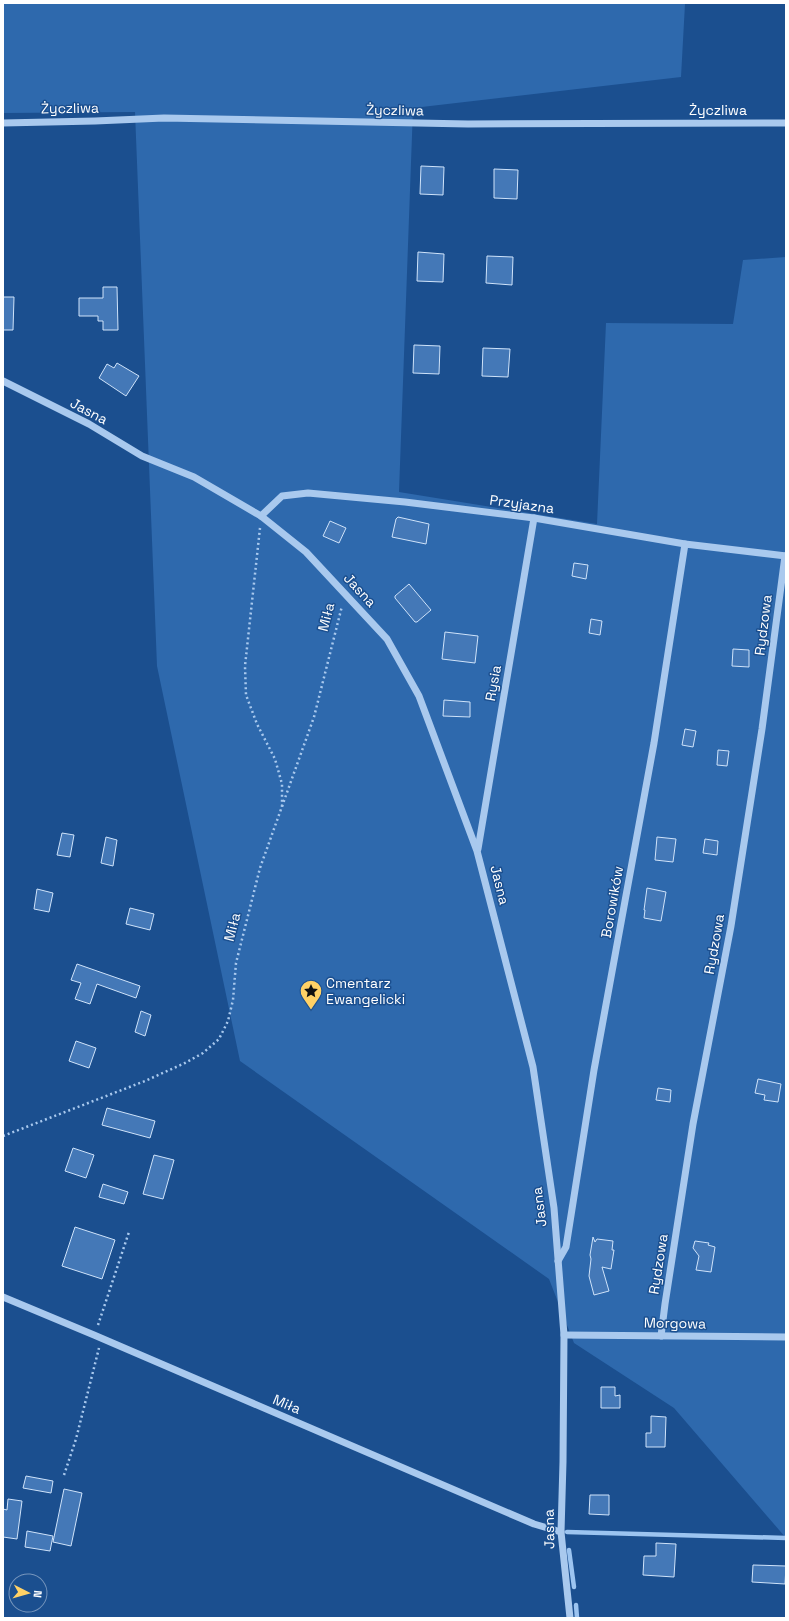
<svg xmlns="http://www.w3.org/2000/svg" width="789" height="1621" font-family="'Space Grotesk',sans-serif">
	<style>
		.green { fill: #2e69ad }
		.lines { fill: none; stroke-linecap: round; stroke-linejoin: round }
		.stream { stroke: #9cc4f0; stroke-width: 4.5 }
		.building { fill: #4478b7; stroke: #cfe3fa }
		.path { stroke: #a9c9ee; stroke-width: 2.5; stroke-dasharray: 2 3; stroke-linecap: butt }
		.minor { stroke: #a9c9ee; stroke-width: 7 }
		.labels { text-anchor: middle; stroke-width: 3; stroke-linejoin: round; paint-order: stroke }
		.street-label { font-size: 14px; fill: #fff; stroke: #1b4f8f }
		.poi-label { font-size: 14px; fill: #fff; stroke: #1b4f8f; text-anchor: start }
	</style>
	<rect width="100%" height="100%" fill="#1b4f8f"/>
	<path class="green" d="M3 3H786V4H685L681 77 413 108 399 492 597 524 606 323 733 324 743 260 786 257V1538L674 1408 574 1343 549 1279 240 1061 157 666 135 112 3 113Z"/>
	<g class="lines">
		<g class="stream">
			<path d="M567 1532 786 1538"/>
			<path d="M569 1550 574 1587"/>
			<path d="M576 1605 577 1618"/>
		</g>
	</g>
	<g class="building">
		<path d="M421 166 444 167 443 195 420 194Z"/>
		<path d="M494 169 518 170 517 199 494 198Z"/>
		<path d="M418 252 444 254 443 282 417 281Z"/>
		<path d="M487 256 513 257 512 285 486 283Z"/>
		<path d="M103 287H117L118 330H103V321H98V316H79V298H103Z"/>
		<path d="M3 297H14L13 330H3Z"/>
		<path d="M414 345 440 346 439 374 413 373Z"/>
		<path d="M483 348 510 349 508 377 482 376Z"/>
		<path d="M117 363 139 376 126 396 99 378 107 364 114 368Z"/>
		<path d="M398 517 429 524 426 544 392 537 396 519Z"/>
		<path d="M330 521 346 528 339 543 323 536Z"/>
		<path d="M574 563 588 565 586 579 572 576Z"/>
		<path d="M409 584 431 610 417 622H415L395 598V596Z"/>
		<path d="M591 619 602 621 600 635 589 633Z"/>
		<path d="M445 632 478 636 475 663 442 659Z"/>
		<path d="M733 649 749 650V667L732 666Z"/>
		<path d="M444 700 470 702V717L443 716Z"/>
		<path d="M685 729 696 731 693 747 682 745Z"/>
		<path d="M718 750 729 751 727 766 717 765Z"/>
		<path d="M62 833 74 835 70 857 57 855Z"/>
		<path d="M106 837 117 840 113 866 101 863Z"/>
		<path d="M657 837 676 839 673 862 655 860Z"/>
		<path d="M705 839 718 841 717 855 703 853Z"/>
		<path d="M647 888 666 892 661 921 644 918 645 910H644Z"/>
		<path d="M37 889 53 893 49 912 34 909Z"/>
		<path d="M130 908 154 914 150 930 126 924Z"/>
		<path d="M77 964 140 986 136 998 97 984 90 1004 75 999 81 983 71 980Z"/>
		<path d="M141 1011 151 1015 145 1036 135 1032Z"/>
		<path d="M76 1041 96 1048 89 1068 69 1061Z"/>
		<path d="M758 1079 781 1084 778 1102 764 1100 765 1095 755 1093Z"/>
		<path d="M658 1088 671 1090 670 1102 656 1100Z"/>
		<path d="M107 1108 155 1121 150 1138 102 1125Z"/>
		<path d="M73 1148 94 1155 86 1178 65 1171Z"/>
		<path d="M154 1155 174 1160 163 1199 143 1194Z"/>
		<path d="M103 1184 128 1192 124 1204 99 1197Z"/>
		<path d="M75 1227 115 1240 102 1279 62 1266Z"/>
		<path d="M593 1237 595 1242 597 1239 613 1241 612 1250H614L611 1269 602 1267 609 1291 594 1295 589 1276 591 1259 590 1255Z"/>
		<path d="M695 1241 709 1243 708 1245 715 1247 711 1272 696 1270 699 1256 693 1248Z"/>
		<path d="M601 1387H615V1396L620 1395V1408H601Z"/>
		<path d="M651 1416 666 1417 665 1447H646V1433H651Z"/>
		<path d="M26 1476 53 1481 51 1493 23 1488Z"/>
		<path d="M64 1489 82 1493 71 1546 53 1542Z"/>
		<path d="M590 1495H609V1515L589 1514Z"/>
		<path d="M8 1499 22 1501 17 1539 3 1537V1509L7 1510Z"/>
		<path d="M27 1531 53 1536 50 1551 25 1547Z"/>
		<path d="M656 1543 676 1544 674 1577 643 1575 644 1556H656Z"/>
		<path d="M753 1565 786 1566 785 1584 752 1582Z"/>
	</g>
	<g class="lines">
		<g class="path">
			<path d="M260 528 245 666 246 695 257 724 275 759 282 784V807"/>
			<path d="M3 1136 145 1081 185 1063 203 1053 219 1039 228 1021 233 1000 236 963 260 868 314 717 342 606"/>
			<path d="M98 1325 129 1232"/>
			<path d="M64 1475 76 1439 99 1348"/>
		</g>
		<g class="minor">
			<path d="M3 123 95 121 164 118 468 124 786 123"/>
			<path d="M3 381 89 424 142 456 194 477 261 516 306 552 387 639 419 696 477 851 533 1067 554 1208 564 1335 563 1462 561 1532 570 1618"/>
			<path d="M261 516 282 496 308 493 405 502 534 518 685 544 786 556"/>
			<path d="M478 849 534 518"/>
			<path d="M558 1261 566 1247 594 1070 654 743 685 544"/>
			<path d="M3 1297 94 1335 534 1524 561 1532"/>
			<path d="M564 1335 786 1337"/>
			<path d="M661 1336 665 1304 693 1124 731 926 762 729 785 556"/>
		</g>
	</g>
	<defs>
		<g id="sight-pin" transform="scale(1.15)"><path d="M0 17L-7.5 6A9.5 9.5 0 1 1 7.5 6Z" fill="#ffd166" stroke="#1b4f8f"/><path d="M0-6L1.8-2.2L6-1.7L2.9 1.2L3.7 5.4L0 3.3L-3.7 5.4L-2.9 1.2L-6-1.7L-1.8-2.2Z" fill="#111"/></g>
	</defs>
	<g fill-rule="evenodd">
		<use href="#sight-pin" x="311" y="991"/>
	</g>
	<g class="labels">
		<g class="street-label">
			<text transform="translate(70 108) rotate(-1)" y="5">Życzliwa</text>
			<text transform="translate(395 110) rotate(1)" y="5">Życzliwa</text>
			<text x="718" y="115">Życzliwa</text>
			<text transform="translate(89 411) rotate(28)" y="5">Jasna</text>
			<text transform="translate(522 504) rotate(8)" y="5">Przyjazna</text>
			<text transform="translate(360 590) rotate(47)" y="5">Jasna</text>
			<text transform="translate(326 617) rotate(-76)" y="5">Miła</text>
			<text transform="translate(763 625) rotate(-83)" y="5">Rydzowa</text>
			<text transform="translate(493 683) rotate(-80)" y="5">Rysia</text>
			<text transform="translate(500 885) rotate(76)" y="5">Jasna</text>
			<text transform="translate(612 902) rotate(-80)" y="5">Borowików</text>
			<text transform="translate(232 927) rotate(-76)" y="5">Miła</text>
			<text transform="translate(714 944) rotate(-80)" y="5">Rydzowa</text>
			<text transform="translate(539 1207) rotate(-97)" y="5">Jasna</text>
			<text transform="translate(658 1264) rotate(-81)" y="5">Rydzowa</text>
			<text transform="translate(675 1323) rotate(1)" y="5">Morgowa</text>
			<text transform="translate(287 1404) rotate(23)" y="5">Miła</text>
			<text transform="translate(549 1529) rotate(-91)" y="5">Jasna</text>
		</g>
		<g class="poi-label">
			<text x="326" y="988">Cmentarz<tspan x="326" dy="16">Ewangelicki</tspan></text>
		</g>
	</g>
	<rect width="789" height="1621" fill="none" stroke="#ffffff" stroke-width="8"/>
	<g transform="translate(28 1593) rotate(96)"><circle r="19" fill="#1b4f8f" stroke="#7695bc"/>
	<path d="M0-3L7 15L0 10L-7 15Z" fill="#ffd166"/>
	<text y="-6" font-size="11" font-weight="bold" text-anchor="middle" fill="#ffffff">N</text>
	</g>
</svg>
